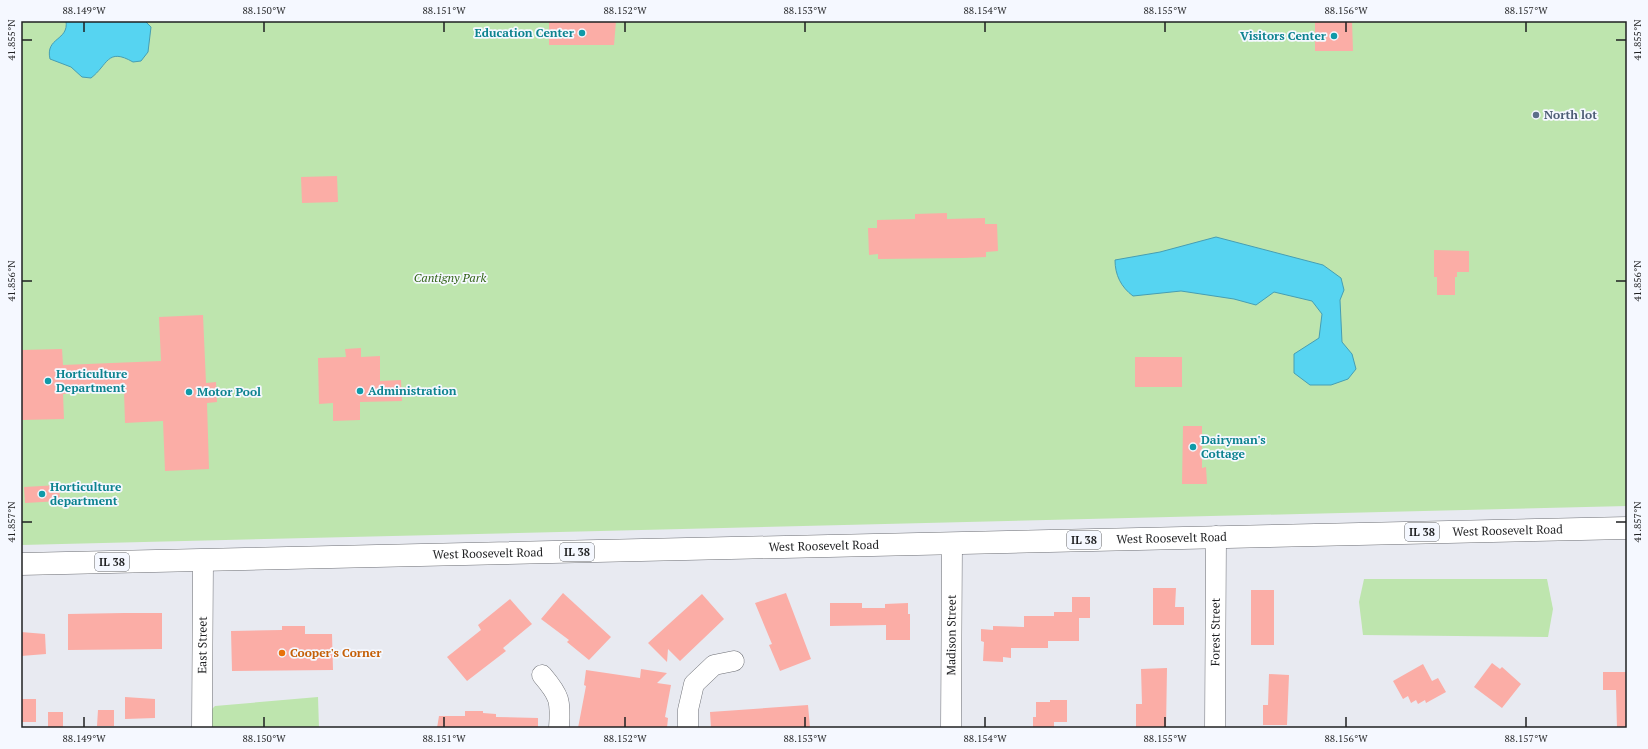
<svg xmlns="http://www.w3.org/2000/svg" width="1648" height="749" font-family="'PT Serif',serif">
	<style>
		.green { fill: #bee5ae }
		.water { fill: #56d4f1; stroke: #469eb3 }
		.building { fill: #fbada6 }
		.lines { fill: none; stroke-linecap: round; stroke-linejoin: round }
		.minor-casing { stroke: #6d6f75; stroke-width: 21 }
		.major-casing { stroke: #6d6f75; stroke-width: 23 }
		.minor { stroke: #fff; stroke-width: 20 }
		.major { stroke: #fff; stroke-width: 22 }
		.ticks { fill: none; stroke: #1f2022; stroke-width: 1.5 }
		.culture-dot { fill: #0f9aa8; stroke: #f5f8ff; stroke-width: 1.5 }
		.service-dot { fill: #5c6f8a; stroke: #f5f8ff; stroke-width: 1.5 }
		.food-dot { fill: #e8710a; stroke: #f5f8ff; stroke-width: 1.5 }
		.labels { text-anchor: middle; stroke-width: 3.5; stroke-linejoin: round; paint-order: stroke }
		.shield { fill: #f5f8ff; stroke: #5f6164; stroke-width: 1 }
		.shield-label { font-size: 11px; font-weight: bold; fill: #1f2022 }
		.culture-label { font-size: 12px; font-weight: bold; fill: #0d838f; stroke: #f5f8ff; text-anchor: start }
		.service-label { font-size: 12px; font-weight: bold; fill: #4e5e75; stroke: #f5f8ff; text-anchor: start }
		.park-label { font-size: 12px; font-style: italic; fill: #346418; stroke: #f5f8ff }
		.street-label { font-size: 12px; fill: #1f2022; stroke: #f5f8ff }
		.food-label { font-size: 12px; font-weight: bold; fill: #c56008; stroke: #f5f8ff; text-anchor: start }
		.neatline { fill: none; stroke: #1f2022; stroke-width: 1.5 }
		.ticks-label { font-size: 10px; text-anchor: middle; fill: #1f2022 }
	</style>
	<rect width="100%" height="100%" fill="#e8eaf1"/>
	<g class="green">
		<path d="M21 21H1627V506L21 545Z"/>
		<path d="M1364 579H1547L1553 609 1548 637 1363 635 1359 602Z"/>
		<path d="M318 697 319 728H212V709L215 706Z"/>
	</g>
	<g class="water">
		<path d="M66 21H145L151 27 148 52 141 61 133 62C107 47 108 65 91 78L82 77 71 67 50 59C45 37 69 41 66 21Z"/>
		<path d="M1216 237 1323 265 1341 278 1344 290 1340 300 1342 342 1352 354 1356 369 1348 379 1331 385H1310L1294 373V354L1319 338 1322 314 1312 301 1274 292 1256 305 1234 299 1181 291 1133 296C1121 287 1115 275 1115 260L1160 252Z"/>
	</g>
	<g class="building">
		<path d="M549 21H616L614 45H549Z"/>
		<path d="M1315 21H1352L1353 51H1315Z"/>
		<path d="M337 176 338 202 302 203 301 177Z"/>
		<path d="M947 213V219L985 218V224H997L998 251 986 252V257L963 258 878 259V254L869 255 868 228H877V220L915 219V214Z"/>
		<path d="M1434 250 1469 251V272H1457V277H1455V295H1437V277H1434Z"/>
		<path d="M203 315 206 383 216 382 217 402 207 403 209 469 165 471 163 421 125 423 124 391 63 394 64 419 21 420V350L62 349 63 365 161 361 159 317Z"/>
		<path d="M361 348V357L380 356V381L401 380 402 401 360 402V420L333 421V403L319 404 318 358 346 357 345 349Z"/>
		<rect x="1135" y="357" width="47" height="30"/>
		<path d="M1183 426H1202V468L1206 467 1207 484H1182Z"/>
		<path d="M59 485 60 501 25 503 24 487Z"/>
		<path d="M1153 588H1176L1175 607H1184V625H1153Z"/>
		<rect x="1251" y="590" width="23" height="55"/>
		<path d="M563 593 611 637 589 660 567 642 569 640 541 619Z"/>
		<path d="M786 593 811 659 780 671 769 645 772 644 755 603Z"/>
		<path d="M702 594 724 619 680 661 668 649 667 662 648 643Z"/>
		<path d="M1072 597H1090V618H1079V641H1048V648H1011V658L1003 657V662L983 661 984 642 981 641V629L993 630V626L1024 627V616H1054V612H1072Z"/>
		<path d="M510 599 532 624 503 648 506 651 467 681 447 657 481 630 478 625Z"/>
		<path d="M830 603H862V608H885V604L908 603V614H910V640H886V625L830 626Z"/>
		<path d="M124 613H162V649L68 650V614Z"/>
		<path d="M282 626H305V634H332L333 670 232 671 231 631 282 630Z"/>
		<path d="M21 632 45 634 46 654 21 656Z"/>
		<path d="M1492 663 1500 669 1502 667 1521 684 1502 708 1474 687Z"/>
		<path d="M1423 664 1432 681 1438 678 1446 692 1426 703 1425 700 1418 704 1416 700 1411 703 1408 696 1403 699 1393 681Z"/>
		<path d="M1167 668 1166 728H1136V704H1142L1141 669Z"/>
		<path d="M641 669 667 673 657 683 671 685 665 717 668 718 667 728H578L586 686 584 685 586 670 640 678Z"/>
		<path d="M1603 672H1627V728H1617L1616 690H1603Z"/>
		<path d="M1269 674 1289 675 1287 725H1263V705H1268Z"/>
		<path d="M125 697 155 699V718L125 719Z"/>
		<rect x="21" y="699" width="15" height="23"/>
		<path d="M1050 700H1067V722H1054V728H1033V717H1036V702H1050Z"/>
		<path d="M808 705 810 728H711L710 712Z"/>
		<path d="M98 710H114V726H97Z"/>
		<path d="M465 711H483V713L496 714V717L538 718V728H437L439 716H465Z"/>
		<rect x="48" y="712" width="15" height="15"/>
	</g>
	<g class="lines">
		<g class="minor-casing">
			<g id="minor">
				<path d="M542 675C560 696 561 701 559 728"/>
				<path id="s1" d="M202 728 203 561"/>
				<path d="M688 728V710L694 684 714 665 734 661"/>
				<path id="s2" d="M951 728 952 543"/>
				<path id="s3" d="M1215 728 1216 536"/>
			</g>
		</g>
		<g class="major-casing">
			<g id="major">
				<path id="s4" d="M21 564 1627 528"/>
			</g>
		</g>
		<use href="#minor" class="minor"/>
		<use href="#major" class="major"/>
	</g>
	<path class="ticks" d="M84 22V32M264 22V32M444 22V32M625 22V32M805 22V32M985 22V32M1165 22V32M1346 22V32M1526 22V32M22 40H32M1616 40H1626M22 281H32M1616 281H1626M22 522H32M1616 522H1626M84 717V727M264 717V727M444 717V727M625 717V727M805 717V727M985 717V727M1165 717V727M1346 717V727M1526 717V727"/>
	<g class="culture-dot">
		<circle cx="582" cy="33" r="4"/>
		<circle cx="1334" cy="36" r="4"/>
		<circle cx="48" cy="381" r="4"/>
		<circle cx="360" cy="391" r="4"/>
		<circle cx="189" cy="392" r="4"/>
		<circle cx="1193" cy="447" r="4"/>
		<circle cx="42" cy="494" r="4"/>
	</g>
	<circle class="service-dot" cx="1536" cy="115" r="4"/>
	<circle class="food-dot" cx="282" cy="653" r="4"/>
	<g class="labels">
		<g class="shield">
			<rect x="1405" y="523" width="34" height="18" rx="3"/>
			<rect x="1067" y="531" width="34" height="18" rx="3"/>
			<rect x="560" y="543" width="34" height="18" rx="3"/>
			<rect x="95" y="553" width="34" height="18" rx="3"/>
		</g>
		<g class="shield-label">
			<text x="1422" y="536">IL 38</text>
			<text x="1084" y="544">IL 38</text>
			<text x="577" y="556">IL 38</text>
			<text x="112" y="566">IL 38</text>
		</g>
		<g class="culture-label">
			<text x="574" y="37" text-anchor="end">Education Center</text>
			<text x="1326" y="40" text-anchor="end">Visitors Center</text>
			<text x="56" y="378">Horticulture<tspan x="56" dy="14">Department</tspan></text>
			<text x="368" y="395">Administration</text>
			<text x="197" y="396">Motor Pool</text>
			<text x="1201" y="444">Dairyman's<tspan x="1201" dy="14">Cottage</tspan></text>
			<text x="50" y="491">Horticulture<tspan x="50" dy="14">department</tspan></text>
		</g>
		<g class="service-label">
			<text x="1544" y="119">North lot</text>
		</g>
		<g class="park-label">
			<text x="450" y="282">Cantigny Park</text>
		</g>
		<g class="street-label">
			<text dy="4" stroke="none"><textPath href="#s4" startOffset="1487">West Roosevelt Road</textPath></text>
			<text dy="4" stroke="none"><textPath href="#s4" startOffset="1151">West Roosevelt Road</textPath></text>
			<text dy="4" stroke="none"><textPath href="#s4" startOffset="803">West Roosevelt Road</textPath></text>
			<text dy="4" stroke="none"><textPath href="#s4" startOffset="467">West Roosevelt Road</textPath></text>
			<text dy="4" stroke="none"><textPath href="#s3" startOffset="96">Forest Street</textPath></text>
			<text dy="4" stroke="none"><textPath href="#s2" startOffset="93">Madison Street</textPath></text>
			<text dy="4" stroke="none"><textPath href="#s1" startOffset="83">East Street</textPath></text>
		</g>
		<g class="food-label">
			<text x="290" y="657">Cooper's Corner</text>
		</g>
	</g>
	<rect width="1648" height="749" fill="none" stroke="#f5f8ff" stroke-width="44"/>
	<rect x="22" y="22" width="1604" height="705" class="neatline"/>
	<g class="ticks-label">
		<text x="84" y="14">88.149°W</text>
		<text x="264" y="14">88.150°W</text>
		<text x="444" y="14">88.151°W</text>
		<text x="625" y="14">88.152°W</text>
		<text x="805" y="14">88.153°W</text>
		<text x="985" y="14">88.154°W</text>
		<text x="1165" y="14">88.155°W</text>
		<text x="1346" y="14">88.156°W</text>
		<text x="1526" y="14">88.157°W</text>
		<text transform="translate(1637 40) rotate(-90)" y="4">41.855°N</text>
		<text transform="translate(11 40) rotate(-90)" y="4">41.855°N</text>
		<text transform="translate(1637 281) rotate(-90)" y="4">41.856°N</text>
		<text transform="translate(11 281) rotate(-90)" y="4">41.856°N</text>
		<text transform="translate(1637 522) rotate(-90)" y="4">41.857°N</text>
		<text transform="translate(11 522) rotate(-90)" y="4">41.857°N</text>
		<text x="84" y="742">88.149°W</text>
		<text x="264" y="742">88.150°W</text>
		<text x="444" y="742">88.151°W</text>
		<text x="625" y="742">88.152°W</text>
		<text x="805" y="742">88.153°W</text>
		<text x="985" y="742">88.154°W</text>
		<text x="1165" y="742">88.155°W</text>
		<text x="1346" y="742">88.156°W</text>
		<text x="1526" y="742">88.157°W</text>
	</g>
</svg>
